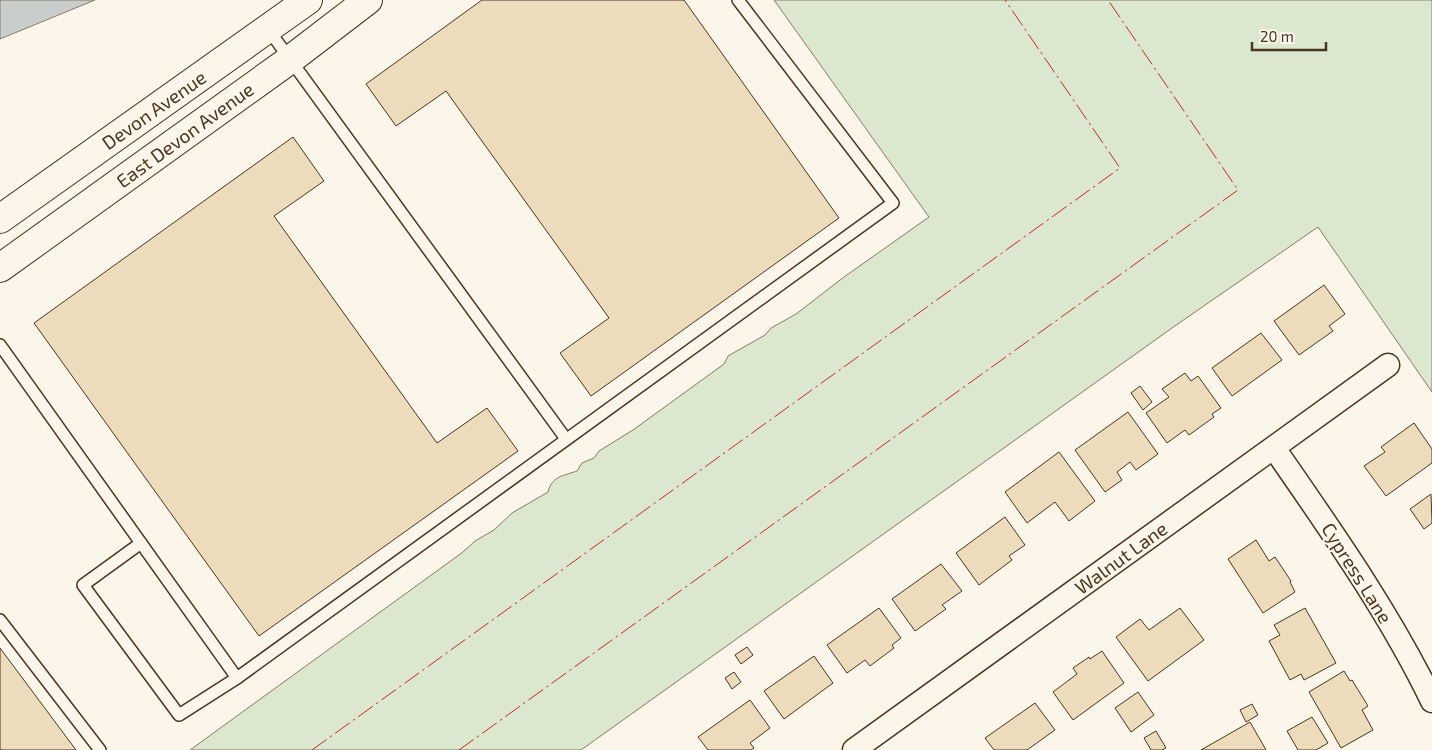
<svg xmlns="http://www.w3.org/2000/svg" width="1432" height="750" font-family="'Exo 2',sans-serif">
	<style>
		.green { fill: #dce7d0; stroke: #887966 }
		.water { fill: #c9cecd; stroke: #887966 }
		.building { fill: #ecdcbc; stroke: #4a3520 }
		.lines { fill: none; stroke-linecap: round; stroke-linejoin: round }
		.lane-casing { stroke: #4a3520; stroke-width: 14 }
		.street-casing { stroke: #4a3520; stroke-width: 25 }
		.secondary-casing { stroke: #4a3520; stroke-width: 30 }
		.lane { stroke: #fbf6e9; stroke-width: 11 }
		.street { stroke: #fbf6e9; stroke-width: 22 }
		.secondary { stroke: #fbf6e9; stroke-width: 28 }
		.power { stroke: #c62828; stroke-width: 1; stroke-dasharray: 18 4 2.5 4; stroke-linecap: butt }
		.labels { text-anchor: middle; stroke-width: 4; stroke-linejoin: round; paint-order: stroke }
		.street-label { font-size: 19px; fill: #4a3520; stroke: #fbf6e9 }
	</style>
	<rect width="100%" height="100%" fill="#fbf6e9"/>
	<path class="green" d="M774 0H1432V392L1318 227 1172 328 581 750H190L463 552 475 541 494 530 512 513 548 492C552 476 563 476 577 471L582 463 594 458 599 451 633 430 724 364 728 356 765 335 771 328 796 314 844 277 929 217Z"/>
	<path class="water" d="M0 0H95L0 39Z"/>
	<g class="building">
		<path d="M482 0H684L839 218 591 396 560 353 609 318 446 91 396 126 366 84Z"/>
		<path d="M293 137 324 181 274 216 437 443 487 408 518 451 259 636 34 323Z"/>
		<path d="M1324 285 1345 314 1329 326 1333 331 1299 355 1274 321Z"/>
		<path d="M1261 333 1282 360 1232 396 1212 368Z"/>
		<path d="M1185 373 1191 381 1198 376 1221 408 1212 414 1214 417 1189 435 1185 430 1167 443 1146 413 1169 397 1162 389Z"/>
		<path d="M1140 386 1152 402 1143 410 1131 393Z"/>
		<path d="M1128 412 1158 454 1136 470 1130 462 1117 472 1122 480 1105 492 1075 450Z"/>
		<path d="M1414 423 1432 449V463L1386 496 1364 466 1385 452 1381 447Z"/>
		<path d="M1059 452 1095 501 1069 521 1055 502 1027 523 1005 492Z"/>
		<path d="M1431 494 1432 523 1424 529 1410 509Z"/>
		<path d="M1005 517 1025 545 1009 556 1012 560 979 585 956 553Z"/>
		<path d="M1256 540 1269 561 1275 557 1291 581 1290 582 1295 592 1263 613 1228 559Z"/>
		<path d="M941 564 962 591 942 605 946 609 915 631 892 599Z"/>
		<path d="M879 608 901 638 892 645 894 648 870 666 865 660 847 673 827 645Z"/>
		<path d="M1180 608 1204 640 1148 681 1116 637 1140 619 1149 630Z"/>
		<path d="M1305 608 1336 663 1304 680 1301 674 1290 680 1269 641 1280 635 1274 625Z"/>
		<path d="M747 647 753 655 741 664 735 655Z"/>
		<path d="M0 648 76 750H0Z"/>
		<path d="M1102 651 1124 683 1073 720 1053 692 1077 674 1073 668 1089 657 1090 659Z"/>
		<path d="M814 656 833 683 784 719 764 691Z"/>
		<path d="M1344 671 1350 681 1352 680 1368 706 1362 710 1373 730 1341 748 1309 692Z"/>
		<path d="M734 672 741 682 732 689 725 678Z"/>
		<path d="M1138 692 1154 715 1131 732 1115 708Z"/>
		<path d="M750 700 770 728 750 743 754 748 751 750H708L698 737Z"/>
		<path d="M1035 703 1055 730 1027 750H994L985 738Z"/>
		<path d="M1252 704 1258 715 1246 722 1240 710Z"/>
		<path d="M1312 717 1328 743 1316 750H1298L1287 731Z"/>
		<path d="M1250 722 1266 750H1201Z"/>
		<path d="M1156 731 1166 748 1162 750H1151L1144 738Z"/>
	</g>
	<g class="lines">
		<g class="lane-casing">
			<g id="lane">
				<path d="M268 29 566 439"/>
				<path d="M0 345 237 678 893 203 738 0"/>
				<path d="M141 543 83 585 179 715 237 678"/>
				<path d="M0 620 100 750"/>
			</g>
		</g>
		<g class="street-casing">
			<g id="street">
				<path d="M1274 448C1330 529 1389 612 1432 701"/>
				<path d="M854 750 1388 365"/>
			</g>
		</g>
		<g class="secondary-casing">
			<g id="secondary">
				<path d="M0 219 308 0"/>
				<path d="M0 268 291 59 368 0"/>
			</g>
		</g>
		<use href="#lane" class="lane"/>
		<use href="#street" class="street"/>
		<use href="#secondary" class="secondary"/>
		<g class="power">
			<path d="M312 750 1120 168 1005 0"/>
			<path d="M459 750 1238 190 1108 0"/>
		</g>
	</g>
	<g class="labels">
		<g class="street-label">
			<text transform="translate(154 110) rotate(-35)" y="7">Devon Avenue</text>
			<text transform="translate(185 135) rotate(-36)" y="7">East Devon Avenue</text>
			<text transform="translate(1121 558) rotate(-36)" y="7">Walnut Lane</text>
			<text transform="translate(1357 573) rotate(58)" y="7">Cypress Lane</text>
		</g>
	</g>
	<path d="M1252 42v8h74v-8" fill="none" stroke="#4a3520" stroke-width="2.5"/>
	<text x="1260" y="42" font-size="15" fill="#4a3520" stroke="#fbf6e9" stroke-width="4" paint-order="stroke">20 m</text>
</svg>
